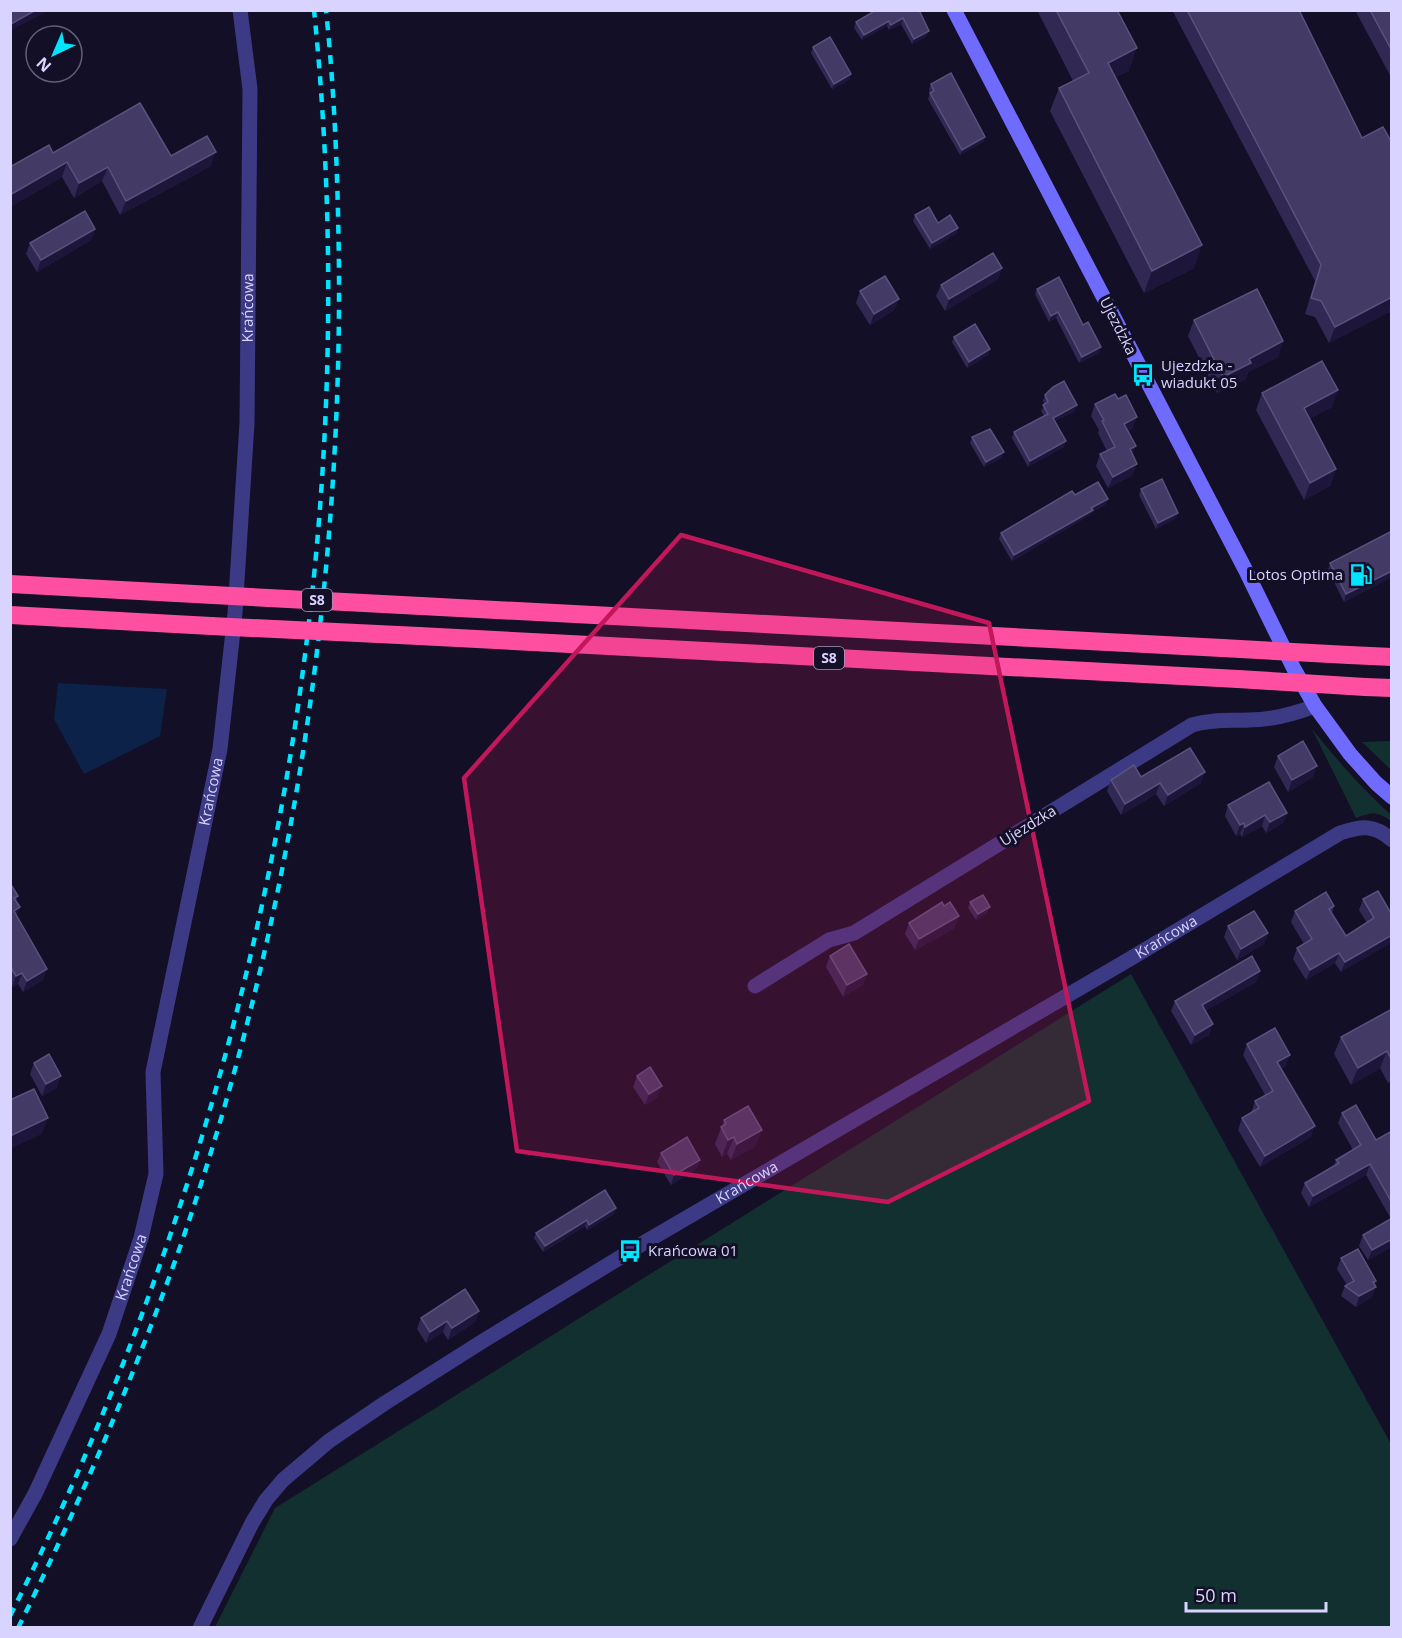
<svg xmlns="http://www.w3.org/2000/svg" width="1402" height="1638" font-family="'Open Sans',sans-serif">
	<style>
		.green { fill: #12302f }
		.water { fill: #0c2248 }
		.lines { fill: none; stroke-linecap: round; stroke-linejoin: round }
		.minor { stroke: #3d3a85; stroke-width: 15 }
		.secondary { stroke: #6f6bff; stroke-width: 15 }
		.motorway { stroke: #ff4fa3; stroke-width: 18 }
		.rail { stroke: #00e5ff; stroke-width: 4.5; stroke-dasharray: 9 8; stroke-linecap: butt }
		.motorway-bridge { stroke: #ff4fa3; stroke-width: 18 }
		.wall { fill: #312854 }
		.shaded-wall { fill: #1d163a }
		.building { fill: #433a66; stroke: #5a527e; stroke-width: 1.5 }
		.marked { fill: #c2185b; fill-opacity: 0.2; stroke: #c2185b; stroke-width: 4.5; stroke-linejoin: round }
		.labels { text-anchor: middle; stroke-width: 6; stroke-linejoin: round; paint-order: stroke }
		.shield { fill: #130f26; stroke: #9e99be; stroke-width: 1.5 }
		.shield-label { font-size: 14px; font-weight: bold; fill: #d9d4ff }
		.street-label { font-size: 15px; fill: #d9d4ff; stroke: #130f26 }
		.poi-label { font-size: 15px; fill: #d9d4ff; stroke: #130f26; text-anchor: start }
	</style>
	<rect width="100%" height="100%" fill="#130f26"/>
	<g class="green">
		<path d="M1312 729C1337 760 1362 789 1391 815V821C1377 811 1372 812 1356 818Z"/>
		<path d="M1391 741V770L1362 742Z"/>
		<path d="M1131 974 1391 1444V1627H215L275 1508Z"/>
	</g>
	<path class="water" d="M58 683 167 689 160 736 84 774 54 719Z"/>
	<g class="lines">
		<g class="minor">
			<path d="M755 986 829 940 854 933 1192 725C1212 719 1230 721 1249 720 1271 720 1294 714 1315 706"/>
			<path id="s1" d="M10 1539 35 1494 109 1334 141 1238 156 1174 153 1072 220 749 235 613 247 423 250 89 240 10"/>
			<path id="s2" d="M200 1628 252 1523 266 1500 283 1480 329 1441 385 1403 483 1341 647 1241 1128 960 1340 833C1361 826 1374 824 1392 840"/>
		</g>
		<path class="secondary" d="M954 10 1245 569 1294 669 1315 706 1350 754 1376 783 1392 797"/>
		<g class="motorway">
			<path d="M10 584 213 595"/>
			<path d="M421 606 1222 648"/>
			<path d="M10 615 211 626"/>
			<path d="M419 636 1238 679"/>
			<path d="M1349 655 1392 657"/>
			<path d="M1365 687 1392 688"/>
		</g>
		<g class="rail">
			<path d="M10 1616C259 1123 370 560 314 10"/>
			<path d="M18 1628C79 1505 133 1379 179 1250 288 936 341 602 339 270 338 183 335 97 326 10"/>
		</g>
		<g class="motorway-bridge">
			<path d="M213 595 421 606"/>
			<path d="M211 626 419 636"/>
			<path d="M1222 648 1349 655"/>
			<path d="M1238 679 1365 687"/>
		</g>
	</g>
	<g class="wall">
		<path d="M919 10 927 36 912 44 901 24 889 30 887 26 862 40 854 28 856 22Z"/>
		<path d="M1037 10H1117L1129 71 1116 77 1194 268 1144 293 1050 111 1059 88 1073 81Z"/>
		<path d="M1172 10H1299L1362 138 1392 143V316L1389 312 1329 343 1315 317 1305 314 1315 281Z"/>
		<path d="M1355 10H1392V79Z"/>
		<path d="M813 47 851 74 849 80 832 89 811 53Z"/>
		<path d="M931 84 985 137 983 142 960 155 928 99 930 93 929 89Z"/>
		<path d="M53 153 171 156 211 166 120 215 102 181 74 198 62 177 10 207V167Z"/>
		<path d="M915 215 958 228 956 234 930 249 913 221Z"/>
		<path d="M95 229 91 240 37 272 26 254 30 243Z"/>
		<path d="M1002 268 998 279 945 311 936 296 941 285Z"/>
		<path d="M1037 289 1083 325 1099 353 1079 363 1056 318 1049 322 1035 294Z"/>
		<path d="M860 291 899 299 894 310 870 325 856 303Z"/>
		<path d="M1194 320 1283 341 1278 357 1248 372 1246 379 1217 393 1188 336Z"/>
		<path d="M954 337 988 355 967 368 952 342Z"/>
		<path d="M1262 393 1332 407 1309 419 1336 469 1330 486 1304 500 1256 410Z"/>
		<path d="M1045 395 1075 411 1055 421 1064 447 1028 467 1012 438 1014 432 1044 416 1041 411 1045 405 1043 401Z"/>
		<path d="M1095 404 1133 428 1128 431 1133 456V475L1108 488 1096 466 1100 454 1107 451 1098 433 1099 430 1091 416Z"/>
		<path d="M972 437 1004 452 1001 458 984 467 970 443Z"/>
		<path d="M1141 489 1178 513 1176 518 1156 529 1139 495Z"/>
		<path d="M1075 495 1106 504 1091 513 1090 515 1012 561 999 539 1001 533Z"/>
		<path d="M1392 531V577L1344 602 1328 570 1330 563Z"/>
		<path d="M1278 756 1313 777 1288 792 1274 767Z"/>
		<path d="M1141 777 1201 783 1164 806 1156 794 1121 815 1107 791 1111 780Z"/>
		<path d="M1228 805 1287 813 1283 823 1266 833 1262 826 1242 837 1240 834 1236 836 1225 816Z"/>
		<path d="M10 883 18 896 16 901 17 916 43 980 23 992 18 984 12 987 10 983Z"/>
		<path d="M1363 899 1392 915 1341 972 1335 963 1306 980 1293 959 1297 948 1304 944 1291 922 1295 911 1334 906 1332 913 1346 936 1367 923 1359 910Z"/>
		<path d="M970 902 988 912 976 920 968 908Z"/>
		<path d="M944 906 955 928 915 950 905 934 909 923Z"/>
		<path d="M1228 926 1268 933 1264 944 1237 960 1224 937Z"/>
		<path d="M830 956 867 974 863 985 843 997 826 967Z"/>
		<path d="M1260 971 1256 982 1205 1011 1209 1035 1191 1045 1171 1011 1175 1001Z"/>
		<path d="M1392 1009V1081L1388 1083 1380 1068 1351 1085 1334 1054 1341 1037Z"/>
		<path d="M1247 1044 1286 1066 1281 1069 1311 1137 1260 1167 1238 1130 1242 1118 1251 1113 1255 1101 1265 1095 1243 1055Z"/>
		<path d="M34 1063 57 1088 42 1096 30 1074Z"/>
		<path d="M637 1076 658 1097 645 1105 633 1087Z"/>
		<path d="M1342 1113 1376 1140 1392 1131V1247L1368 1260 1359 1246 1363 1235 1391 1219 1366 1175 1309 1207 1301 1193 1305 1183 1334 1166 1336 1160 1353 1150 1338 1123Z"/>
		<path d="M724 1120 762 1130 755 1147 731 1160 727 1154 722 1157 715 1144Z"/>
		<path d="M661 1153 700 1160 696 1169 671 1185 657 1162Z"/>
		<path d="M616 1208 614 1214 587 1230 585 1226 543 1252 534 1238 536 1233Z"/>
		<path d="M1341 1258 1376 1281 1372 1297 1356 1307 1341 1296 1345 1286 1347 1285 1337 1269Z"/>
		<path d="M479 1311 475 1322 448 1340 443 1332 426 1343 417 1329 421 1318Z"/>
	</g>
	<g class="shaded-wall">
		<path d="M36 10H50L10 31 11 24Z"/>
		<path d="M903 18 901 24 889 30 891 25Z"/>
		<path d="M889 21 887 26 862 40 864 35Z"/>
		<path d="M929 31 927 36 912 44 914 39Z"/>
		<path d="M1137 48 1129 71 1100 85 1108 63Z"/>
		<path d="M851 74 849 80 832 89 834 84Z"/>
		<path d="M985 137 983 142 960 155 962 150Z"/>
		<path d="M216 152 211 166 120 215 126 201Z"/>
		<path d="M67 162 62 177 10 207V195Z"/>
		<path d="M108 167 102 181 74 198 79 183Z"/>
		<path d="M958 228 956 234 930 249 932 243Z"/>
		<path d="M95 229 91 240 37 272 41 260Z"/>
		<path d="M1202 245 1194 268 1144 293 1152 271Z"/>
		<path d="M1002 268 998 279 945 311 949 299Z"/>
		<path d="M1392 297V306L1389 312 1329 343 1335 327Z"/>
		<path d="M899 299 894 310 870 325 874 314Z"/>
		<path d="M1058 312 1056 318 1049 322 1051 316Z"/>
		<path d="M1283 341 1278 357 1248 372 1246 379 1217 393 1223 377 1249 359Z"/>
		<path d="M1101 347 1099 353 1079 363 1082 357Z"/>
		<path d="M990 349 988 355 967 368 969 362Z"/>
		<path d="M1338 390 1332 407 1297 425 1304 408Z"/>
		<path d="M1077 405 1075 411 1051 423 1053 418Z"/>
		<path d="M1137 417 1133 428 1120 435 1124 424Z"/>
		<path d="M1066 441 1064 447 1028 467 1030 461Z"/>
		<path d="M1136 446 1132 457 1130 449Z"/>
		<path d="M1004 452 1001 458 984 467 986 462Z"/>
		<path d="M1137 464 1133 475 1108 488 1113 477Z"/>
		<path d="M1336 469 1330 486 1304 500 1310 483Z"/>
		<path d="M1108 499 1106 504 1091 513 1090 515 1012 561 1014 555Z"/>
		<path d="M1178 513 1176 518 1156 529 1158 523Z"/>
		<path d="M1392 571V577L1344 602 1346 594Z"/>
		<path d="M1317 766 1313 777 1288 792 1292 780Z"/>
		<path d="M1205 772 1201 783 1164 806 1168 795Z"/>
		<path d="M1160 783 1156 794 1121 815 1125 804Z"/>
		<path d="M1287 813 1283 823 1266 833 1270 822Z"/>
		<path d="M1265 815 1262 826 1242 837 1245 827Z"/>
		<path d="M1244 823 1240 834 1236 836 1240 825Z"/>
		<path d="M20 907 16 918 14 911Z"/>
		<path d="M990 907 988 912 976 920 978 914Z"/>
		<path d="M959 916 955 928 915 950 919 939Z"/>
		<path d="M1268 933 1264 944 1237 960 1241 949Z"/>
		<path d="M1392 935V943L1341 972 1345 962Z"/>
		<path d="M1339 953 1335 963 1306 980 1310 970Z"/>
		<path d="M47 969 43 980 23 992 27 981Z"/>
		<path d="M1260 971 1256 982 1198 1015 1202 1005Z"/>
		<path d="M22 973 18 984 12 987 16 976Z"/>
		<path d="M867 974 863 985 843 997 847 985Z"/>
		<path d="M1213 1024 1209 1035 1191 1045 1195 1035Z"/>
		<path d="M1387 1051 1380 1068 1351 1085 1358 1068Z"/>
		<path d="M1290 1055 1286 1066 1272 1074 1277 1062Z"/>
		<path d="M61 1076 57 1088 42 1096 46 1084Z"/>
		<path d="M662 1086 658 1097 645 1105 649 1094Z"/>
		<path d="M48 1118 42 1134 10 1149V1136Z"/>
		<path d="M1315 1126 1311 1137 1260 1167 1265 1156Z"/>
		<path d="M762 1130 755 1147 731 1160 737 1144Z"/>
		<path d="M734 1137 727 1154 722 1157 728 1140Z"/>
		<path d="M700 1160 696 1169 671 1185 674 1175Z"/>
		<path d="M1370 1164 1366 1175 1309 1207 1313 1196Z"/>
		<path d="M616 1208 614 1214 587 1230 589 1225Z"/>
		<path d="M587 1220 585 1226 543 1252 545 1246Z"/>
		<path d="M1392 1239V1247L1368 1260 1372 1250Z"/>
		<path d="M1376 1281 1373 1288 1376 1287 1372 1297 1356 1307 1359 1296Z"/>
		<path d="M479 1311 475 1322 448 1340 452 1328Z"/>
		<path d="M447 1321 443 1332 426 1343 430 1332Z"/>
	</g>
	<g class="building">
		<path d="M10 10H36L11 24Z"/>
		<path d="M876 10H919L929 31 914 39 903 18 891 25 889 21 864 35 856 22Z"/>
		<path d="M1056 10H1117L1137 48 1108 63 1202 245 1152 271 1059 88 1089 73Z"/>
		<path d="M1187 10H1299L1362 138 1383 127 1392 143V297L1335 327 1321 301 1311 298 1321 265Z"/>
		<path d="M1370 10H1392V51Z"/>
		<path d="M830 37 851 74 834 84 813 47Z"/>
		<path d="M951 73 985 137 962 150 930 93 934 91 931 84Z"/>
		<path d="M140 103 171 156 207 136 216 152 126 201 108 167 79 183 67 162 10 195V167L49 145 53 153Z"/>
		<path d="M929 207 938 223 950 215 958 228 932 243 915 215Z"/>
		<path d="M85 211 95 229 41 260 30 243Z"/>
		<path d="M993 253 1002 268 949 299 941 285Z"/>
		<path d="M885 276 899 299 874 314 860 291Z"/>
		<path d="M1059 277 1083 325 1088 322 1101 347 1082 357 1058 312 1051 316 1037 289Z"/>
		<path d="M1257 289 1283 341 1249 359 1251 363 1223 377 1194 320Z"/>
		<path d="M975 324 990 349 969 362 954 337Z"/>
		<path d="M1322 361 1338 390 1304 408 1336 469 1310 483 1262 393Z"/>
		<path d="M1064 381 1077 405 1053 418 1066 441 1030 461 1014 432 1048 414 1043 405 1048 402 1045 395 1053 387Z"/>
		<path d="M1115 394 1118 399 1126 395 1137 417 1124 424 1136 446 1130 449 1137 464 1113 477 1100 454 1115 447 1102 421 1104 420 1095 404Z"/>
		<path d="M990 429 1004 452 986 462 972 437Z"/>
		<path d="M1162 479 1178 513 1158 523 1141 489Z"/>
		<path d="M1098 482 1108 499 1091 508 1093 510 1014 555 1001 533 1072 491 1075 495Z"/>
		<path d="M1392 531V571L1346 594 1330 563Z"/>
		<path d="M1303 741 1317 766 1292 780 1278 756Z"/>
		<path d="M1190 748 1205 772 1168 795 1160 783 1125 804 1111 780 1134 765 1141 777Z"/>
		<path d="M1269 782 1287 813 1270 822 1265 815 1245 827 1244 823 1240 825 1228 805Z"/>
		<path d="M10 883 18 896 14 898 20 907 14 911 47 969 27 981 22 973 16 976 10 966Z"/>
		<path d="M1378 891 1392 915V935L1345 962 1339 953 1310 970 1297 948 1312 939 1295 911 1326 892 1334 906 1329 909 1346 936 1374 918 1363 899Z"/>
		<path d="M983 895 990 907 978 914 970 902Z"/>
		<path d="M942 902 944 906 950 902 959 916 919 939 909 923Z"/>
		<path d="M1254 911 1268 933 1241 949 1228 926Z"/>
		<path d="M849 944 867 974 847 985 830 956Z"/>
		<path d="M1252 956 1260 971 1202 1005 1213 1024 1195 1035 1175 1001Z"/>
		<path d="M1392 1009V1060L1387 1051 1358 1068 1341 1037Z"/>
		<path d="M1275 1028 1290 1055 1277 1062 1315 1126 1265 1156 1242 1118 1259 1108 1255 1101 1273 1091 1247 1044Z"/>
		<path d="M49 1054 61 1076 46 1084 34 1063Z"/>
		<path d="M650 1067 662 1086 649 1094 637 1076Z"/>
		<path d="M34 1089 48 1118 10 1136V1100Z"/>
		<path d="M1356 1105 1376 1140 1392 1131V1203L1370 1164 1313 1196 1305 1183 1339 1163 1336 1160 1361 1145 1342 1113Z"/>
		<path d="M748 1106 762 1130 737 1144 734 1137 728 1140 721 1127 726 1124 724 1120Z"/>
		<path d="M687 1137 700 1160 674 1175 661 1153Z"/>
		<path d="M605 1190 616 1208 589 1225 587 1220 545 1246 536 1233Z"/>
		<path d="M1392 1218V1239L1372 1250 1363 1235Z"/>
		<path d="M1358 1249 1376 1281 1373 1282 1376 1287 1359 1296 1345 1286 1354 1281 1341 1258Z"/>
		<path d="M465 1289 479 1311 452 1328 447 1321 430 1332 421 1318Z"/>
	</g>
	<path class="marked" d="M681 535 989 623 1089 1101 888 1202 517 1151 464 778Z"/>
	<defs>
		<g id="bus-bare" transform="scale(1.8)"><path d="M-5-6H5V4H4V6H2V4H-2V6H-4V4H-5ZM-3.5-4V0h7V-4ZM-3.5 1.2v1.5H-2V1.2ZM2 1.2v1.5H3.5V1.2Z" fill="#00e5ff" stroke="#130f26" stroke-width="2.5" paint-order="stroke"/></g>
		<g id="fuel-bare" transform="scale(1.8)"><path d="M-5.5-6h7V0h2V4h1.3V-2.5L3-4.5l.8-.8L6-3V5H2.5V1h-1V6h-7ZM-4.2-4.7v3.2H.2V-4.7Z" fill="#00e5ff" stroke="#130f26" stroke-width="2.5" paint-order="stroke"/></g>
	</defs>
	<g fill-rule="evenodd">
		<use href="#bus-bare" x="1143" y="375"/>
		<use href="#fuel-bare" x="1361" y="575"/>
		<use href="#bus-bare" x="630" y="1251"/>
	</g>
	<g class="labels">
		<g class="shield">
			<rect x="302" y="589" width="30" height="22" rx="4.5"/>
			<rect x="814" y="647" width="30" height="22" rx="4.5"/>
		</g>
		<g class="shield-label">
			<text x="317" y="605">S8</text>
			<text x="829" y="663">S8</text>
		</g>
		<g class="street-label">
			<text dy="5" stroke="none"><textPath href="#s1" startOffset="1269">Krańcowa</textPath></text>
			<text transform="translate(1118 326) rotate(63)" y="5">Ujezdzka</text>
			<text dy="5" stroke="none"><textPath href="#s1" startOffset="783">Krańcowa</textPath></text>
			<text transform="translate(1028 826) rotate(-32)" y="5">Ujezdzka</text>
			<text dy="5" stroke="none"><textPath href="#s2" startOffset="1208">Krańcowa</textPath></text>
			<text dy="5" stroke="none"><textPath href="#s2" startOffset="722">Krańcowa</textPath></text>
			<text dy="5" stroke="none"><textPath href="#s1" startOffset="298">Krańcowa</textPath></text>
		</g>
		<g class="poi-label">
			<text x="1161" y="371">Ujezdzka -<tspan x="1161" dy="17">wiadukt 05</tspan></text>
			<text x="1343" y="580" text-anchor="end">Lotos Optima</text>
			<text x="648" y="1256">Krańcowa 01</text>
		</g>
	</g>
	<rect width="1402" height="1638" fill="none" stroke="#d9d4ff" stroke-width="24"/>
	<g transform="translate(54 54) rotate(224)"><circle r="28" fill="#130f26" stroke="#625e7d" stroke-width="1.5"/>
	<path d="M0-4.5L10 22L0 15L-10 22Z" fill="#00e5ff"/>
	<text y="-9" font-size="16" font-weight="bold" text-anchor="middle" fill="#d9d4ff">N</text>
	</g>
	<path d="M1186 1602v9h140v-9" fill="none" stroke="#d9d4ff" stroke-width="3"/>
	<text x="1195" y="1602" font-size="18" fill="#d9d4ff" stroke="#130f26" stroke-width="4.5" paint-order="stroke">50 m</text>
</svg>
